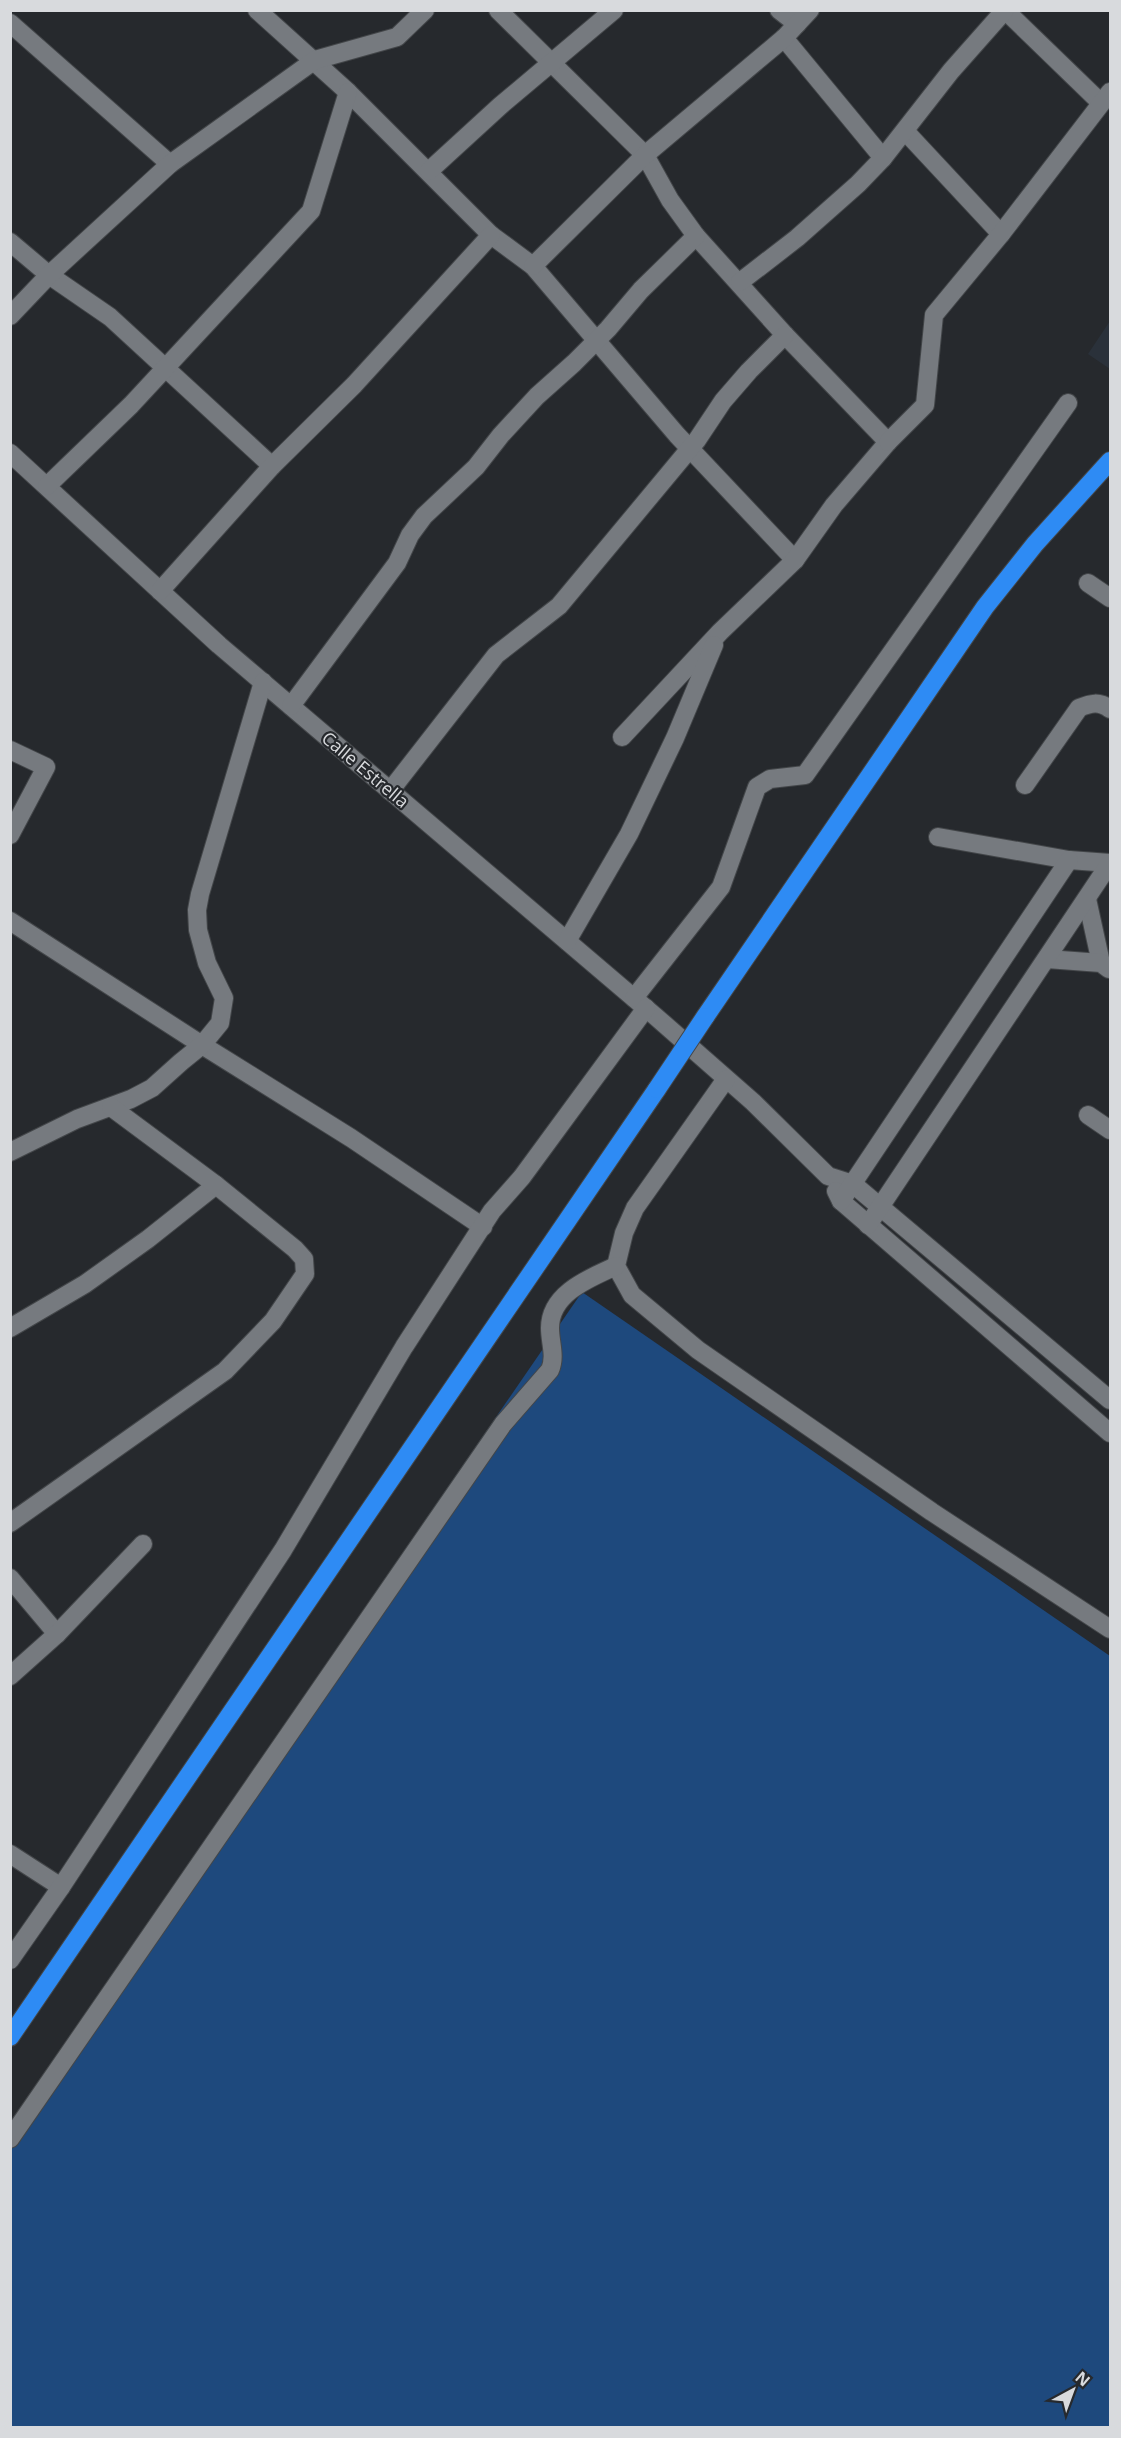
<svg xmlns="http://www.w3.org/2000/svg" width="1121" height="2438" font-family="'Open Sans',sans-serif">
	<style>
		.built { fill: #2a313a }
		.green { fill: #1e497d }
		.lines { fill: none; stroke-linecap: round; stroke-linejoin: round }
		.minor-casing { stroke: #434649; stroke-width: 20 }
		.highway-casing { stroke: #434649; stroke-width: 20 }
		.minor { stroke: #767a7f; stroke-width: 18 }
		.highway { stroke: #2e8bf4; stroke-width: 18 }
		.highway-bridge-casing { stroke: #434649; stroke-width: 20; stroke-linecap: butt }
		.highway-bridge { stroke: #2e8bf4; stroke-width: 18 }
		.labels { text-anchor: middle; stroke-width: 4.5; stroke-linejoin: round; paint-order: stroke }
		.street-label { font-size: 18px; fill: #d8dadd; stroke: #26292d }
	</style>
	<rect width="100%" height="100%" fill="#26292d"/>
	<path class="built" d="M1110 321V369L1088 354Z"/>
	<path class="green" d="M582 1292 1110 1656V2427L11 2428V2123Z"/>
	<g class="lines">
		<g class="minor-casing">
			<g id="minor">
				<path d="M257 10 348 92 491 235 533 266 677 435 795 560"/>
				<path d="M498 10 645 155 670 200 696 236 785 335 888 442 834 505 795 560 720 632 622 737"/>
				<path d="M779 10 797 24"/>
				<path d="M1005 10 1101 103"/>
				<path d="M10 23 170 164"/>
				<path d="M784 38 883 158"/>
				<path d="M905 131 1001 234"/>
				<path d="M429 171 500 106 614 10"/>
				<path d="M10 242 49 275 110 317 272 466"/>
				<path d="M533 266 645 155 784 38 810 10"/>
				<path d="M740 282 797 238 858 184 883 158 951 71 1005 10"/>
				<path d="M10 316 49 275 170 164 315 60 397 37 425 10"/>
				<path d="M888 442 925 405 934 315 1001 234 1110 92"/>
				<path d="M10 453 219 645 655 1016 753 1102 828 1176 853 1184 1110 1400"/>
				<path d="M47 486 131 405 311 211 348 92"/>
				<path d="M1088 583 1110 598"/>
				<path d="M160 591 272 466 354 385 491 235"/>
				<path d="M291 706 397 563 410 535 424 516 476 467 501 435 537 396 574 363 608 329 641 290 696 236"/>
				<path d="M10 750 46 767 10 835"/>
				<path d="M1025 785 1079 708C1091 703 1099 701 1110 709"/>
				<path d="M390 791 496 655 559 606 697 440 723 401 749 371 785 335"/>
				<path d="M938 837 1069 860 1110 863"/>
				<path d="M1087 899 1101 963"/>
				<path d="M10 921 202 1045 351 1138 483 1227"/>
				<path d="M567 941 629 834 675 738 714 645"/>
				<path d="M1047 959 1101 963 1109 969"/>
				<path d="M634 998 721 887 757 787 770 779 805 775 1068 403"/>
				<path d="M726 1079 635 1208 624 1233 616 1266 632 1295 698 1350 932 1512 1110 1629"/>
				<path d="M1088 1115 1110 1130"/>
				<path d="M10 1152 77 1119 131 1099 152 1088 181 1062 202 1045 220 1023 224 998 207 963 198 930 197 910 200 894 263 682"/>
				<path d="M836 1191 841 1201 1110 1433"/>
				<path d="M841 1201 1069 860"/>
				<path d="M868 1225 1110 863"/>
				<path d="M10 1328 85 1284 148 1239 216 1185"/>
				<path d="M10 1523 225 1371 273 1321 305 1274 304 1259 295 1249 216 1185 111 1107"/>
				<path d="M10 1578 57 1634"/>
				<path d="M10 1676 57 1634 143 1544"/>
				<path d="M10 1854 61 1887"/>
				<path d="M10 1960 61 1887 283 1550 404 1347 492 1211 522 1177 646 1008"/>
				<path d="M10 2139 503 1424 550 1370C556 1356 550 1343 550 1328 550 1293 590 1278 616 1266"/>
			</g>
		</g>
		<g class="highway-casing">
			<g id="highway">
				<path d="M705 1017 985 607 1035 544 1110 461"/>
				<path d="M10 2037 657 1089"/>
			</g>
		</g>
		<use href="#minor" class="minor"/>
		<use href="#highway" class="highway"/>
		<g class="highway-bridge-casing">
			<path id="highway-bridge" d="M657 1089 705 1017"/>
		</g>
		<use href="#highway-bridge" class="highway-bridge"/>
	</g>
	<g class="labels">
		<g class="street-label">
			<text transform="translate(365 770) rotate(40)" y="6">Calle Estrella</text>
		</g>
	</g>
	<rect width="1121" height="2438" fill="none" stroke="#d8dadd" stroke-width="24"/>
	<g transform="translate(1073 2390) rotate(41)" stroke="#26292d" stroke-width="4.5" paint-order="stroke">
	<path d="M0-4.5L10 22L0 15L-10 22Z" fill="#d8dadd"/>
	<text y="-9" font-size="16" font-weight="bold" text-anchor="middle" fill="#d8dadd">N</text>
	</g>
</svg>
